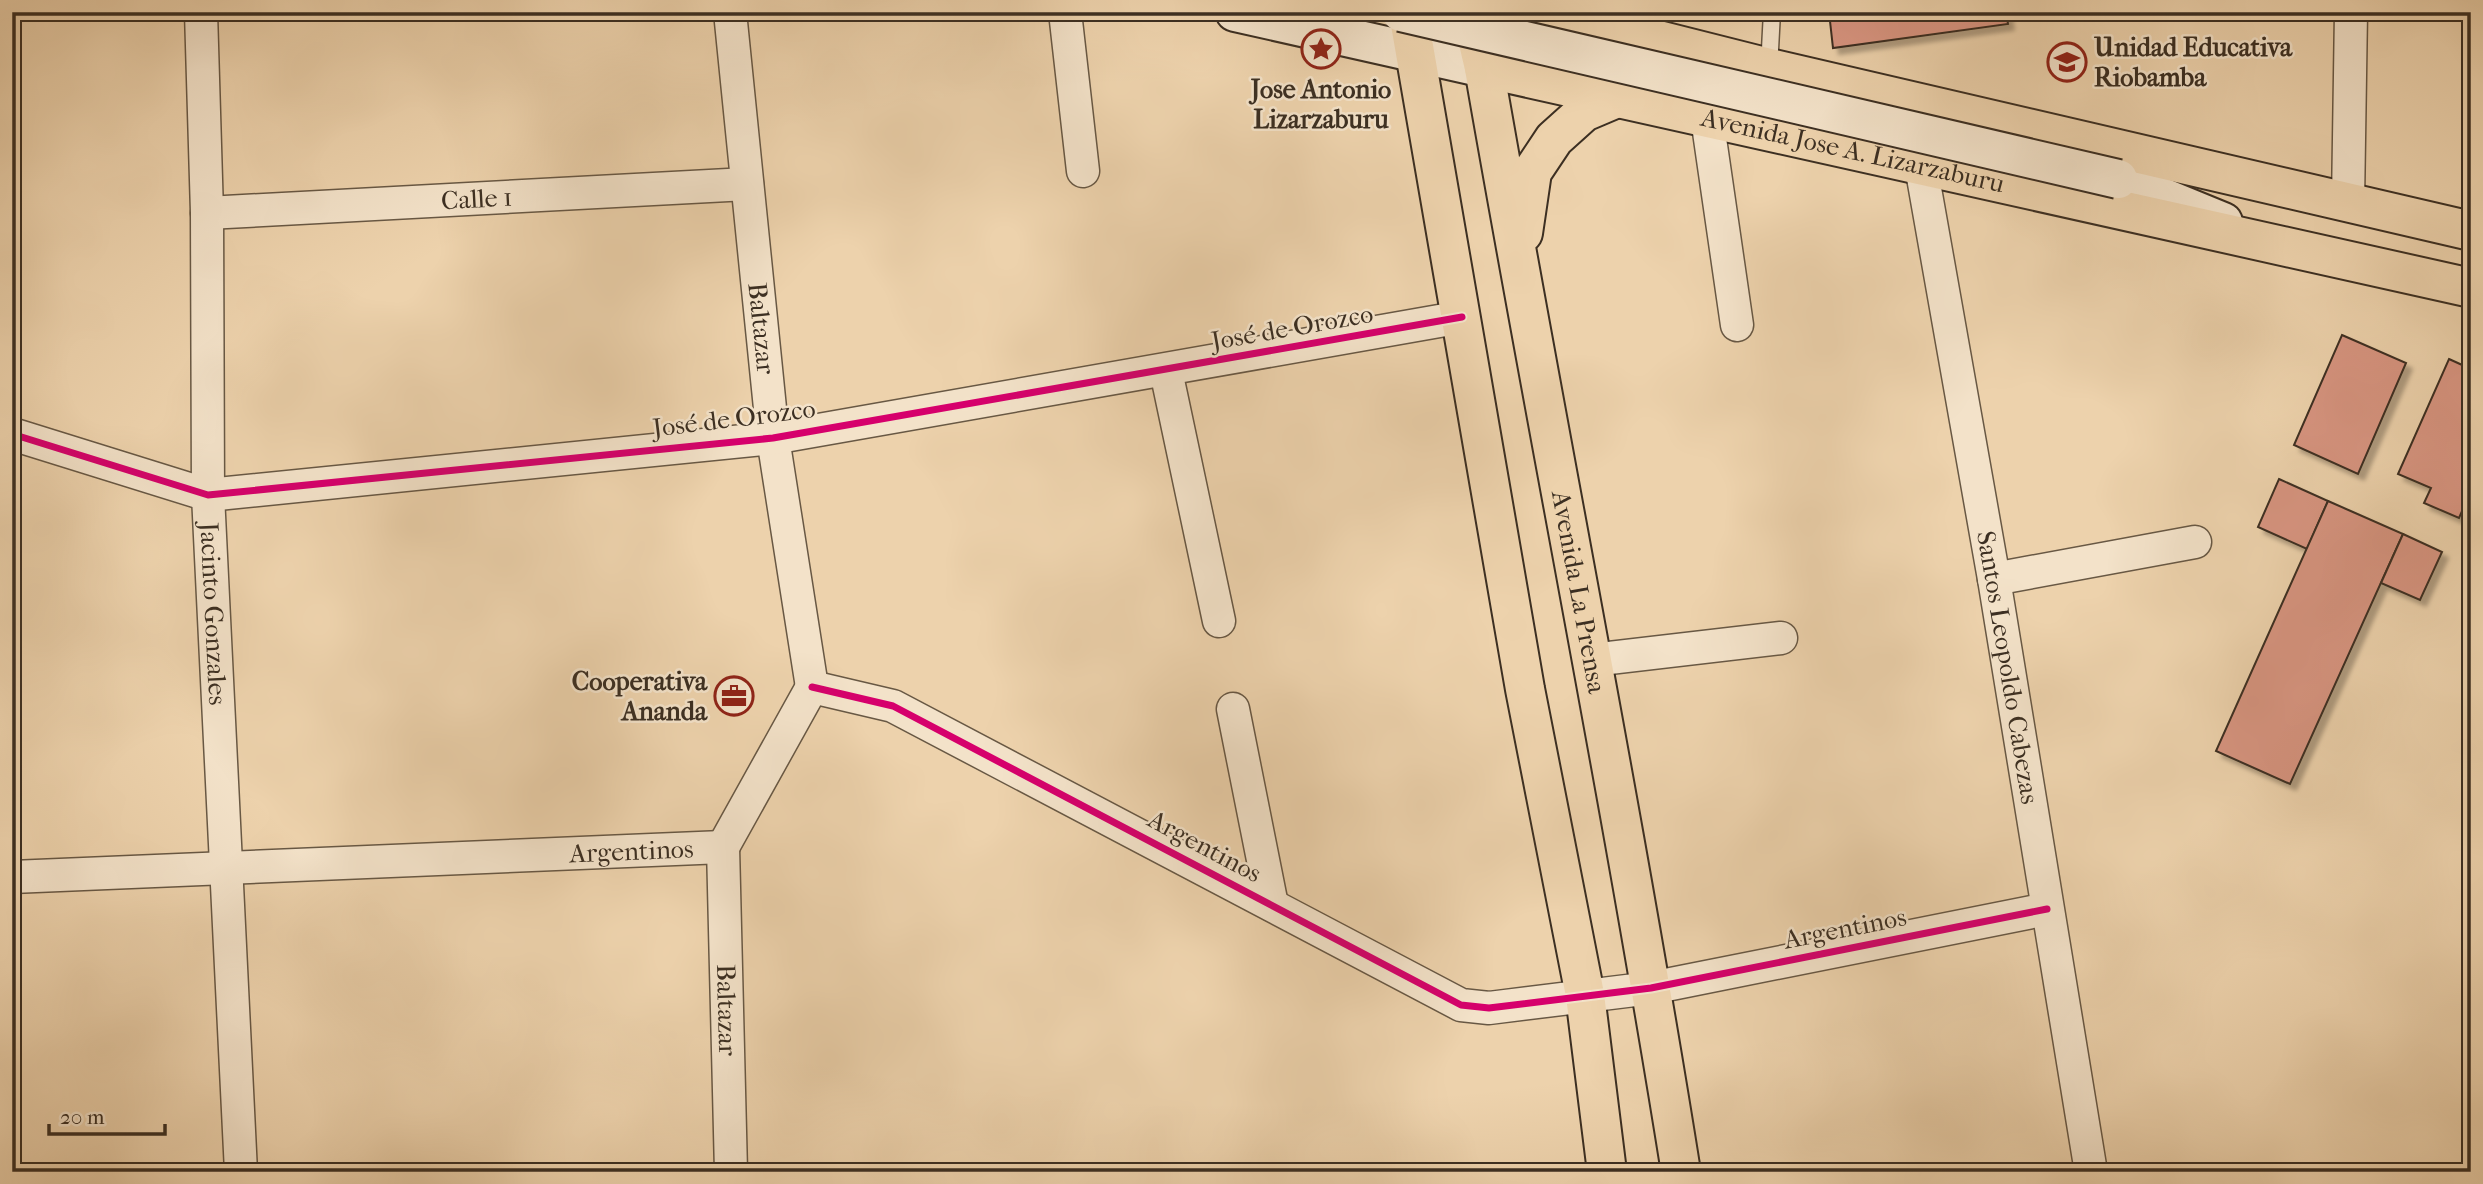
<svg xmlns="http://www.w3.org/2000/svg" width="2483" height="1184" font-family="'IM FELL French Canon',serif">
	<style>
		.building { fill: #d89581; stroke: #3c2f22; stroke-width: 2; filter: url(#shadow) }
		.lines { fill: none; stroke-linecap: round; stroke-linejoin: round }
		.lane-casing { stroke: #685844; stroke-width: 19 }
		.street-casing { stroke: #685844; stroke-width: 35 }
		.secondary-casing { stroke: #3c2f22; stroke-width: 42 }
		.primary-casing { stroke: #3c2f22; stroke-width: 42 }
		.lane { stroke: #f3e2c9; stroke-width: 16 }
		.street { stroke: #f3e2c9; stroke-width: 32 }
		.secondary { stroke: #f3e2c9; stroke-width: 38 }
		.primary { stroke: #edd2ac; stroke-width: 38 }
		.secondary-bridge-casing { stroke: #3c2f22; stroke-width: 42; stroke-linecap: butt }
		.secondary-bridge { stroke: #f3e2c9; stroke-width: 38 }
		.cycleway-casing { stroke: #f3e2c9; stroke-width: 11 }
		.cycleway { stroke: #d6006c; stroke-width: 7 }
		.labels { text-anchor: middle; stroke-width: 5; stroke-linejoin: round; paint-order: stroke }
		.poi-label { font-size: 26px; font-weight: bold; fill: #3c2f22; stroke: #f3e2c9; text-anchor: start }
		.street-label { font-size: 26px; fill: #3c2f22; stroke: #f3e2c9 }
	</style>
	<defs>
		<filter id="shadow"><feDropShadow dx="6" dy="6" stdDeviation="2" flood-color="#0004"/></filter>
	</defs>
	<rect width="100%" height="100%" fill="#edd2ac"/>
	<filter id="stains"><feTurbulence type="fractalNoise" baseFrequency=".00286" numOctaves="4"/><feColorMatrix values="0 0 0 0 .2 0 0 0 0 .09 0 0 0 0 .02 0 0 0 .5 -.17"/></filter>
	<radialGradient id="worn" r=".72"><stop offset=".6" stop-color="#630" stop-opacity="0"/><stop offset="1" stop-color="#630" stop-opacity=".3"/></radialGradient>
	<g class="building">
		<path d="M1829 12H2006L2008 24 1833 48Z"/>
		<path d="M2342 335 2406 363 2358 474 2294 445Z"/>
		<path d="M2449 359 2471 369V491L2459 518 2424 503 2431 488 2398 474Z"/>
		<path d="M2279 479 2328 501 2307 549 2258 527Z"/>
		<path d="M2328 501 2403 534 2290 784 2216 751Z"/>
		<path d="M2403 534 2442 552 2420 600 2381 583Z"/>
	</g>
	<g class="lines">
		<g class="lane-casing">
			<path id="lane" d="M1769 68 1772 12"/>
		</g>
		<g class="street-casing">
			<g id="street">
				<path id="s1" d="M201 12 207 213 208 495 241 1172"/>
				<path id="s2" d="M730 12 773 438 812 687"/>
				<path d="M1065 12 1083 171"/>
				<path d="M1707 118 1737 325"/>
				<path id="s3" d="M1921 166 1994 579 2091 1172"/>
				<path d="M2348 202 2351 12"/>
				<path id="s4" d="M207 213 747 184"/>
				<path d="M1166 371 1219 621"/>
				<path d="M12 434 208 495 773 438 1462 317"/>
				<path d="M1994 579 2195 542"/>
				<path d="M1592 660 1781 638"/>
				<path d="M812 687 893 706 1461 1005 1489 1008 1651 988 2047 909"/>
				<path d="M1233 709 1272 905"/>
				<path id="s5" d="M723 847 731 1172"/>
				<path d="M723 847 812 687"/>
				<path id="s6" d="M12 877 723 847"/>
			</g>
		</g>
		<g class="secondary-casing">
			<g id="secondary">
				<path d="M1235 12 1484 68"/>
				<path d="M2118 179 2223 222"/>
			</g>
		</g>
		<g class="primary-casing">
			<g id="primary">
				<path d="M1408 12 1525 689 1585 995 1607 1172"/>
				<path id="s7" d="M1471 12 1484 68C1548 436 1622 803 1681 1172"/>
				<path d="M1547 12 1769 68 2471 231"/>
				<path id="s8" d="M1484 68 2471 288"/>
				<path d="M1523 233 1532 172 1554 139 1584 112 1617 98"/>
			</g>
		</g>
		<use href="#lane" class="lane"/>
		<use href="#street" class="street"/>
		<use href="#secondary" class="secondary"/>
		<use href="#primary" class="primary"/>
		<g class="secondary-bridge-casing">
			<path id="secondary-bridge" d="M1401 12 2118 179"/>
		</g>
		<use href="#secondary-bridge" class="secondary-bridge"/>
		<g class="cycleway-casing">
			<g id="cycleway">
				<path d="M12 434 208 495 773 438 1462 317"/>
				<path d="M812 687 893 706 1461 1005 1489 1008 1651 988 2047 909"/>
			</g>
		</g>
		<use href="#cycleway" class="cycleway"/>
	</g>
	<defs>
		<g id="sight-ring" transform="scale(2.0125)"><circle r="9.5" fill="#f3e2c9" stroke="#8f2418" stroke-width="1.5"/><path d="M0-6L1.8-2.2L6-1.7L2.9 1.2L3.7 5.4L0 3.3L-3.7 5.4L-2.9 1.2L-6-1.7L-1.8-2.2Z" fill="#8f2418"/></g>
		<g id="school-ring" transform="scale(2.0125)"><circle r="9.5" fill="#f3e2c9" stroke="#8f2418" stroke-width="1.5"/><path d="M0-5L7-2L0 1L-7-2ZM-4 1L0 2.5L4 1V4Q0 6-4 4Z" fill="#8f2418"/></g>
		<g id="office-ring" transform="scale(2.0125)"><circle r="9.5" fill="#f3e2c9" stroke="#8f2418" stroke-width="1.5"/><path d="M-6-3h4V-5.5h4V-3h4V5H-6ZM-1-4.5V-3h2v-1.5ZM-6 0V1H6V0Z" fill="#8f2418"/></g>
	</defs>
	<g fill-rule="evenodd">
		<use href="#sight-ring" x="1321" y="49"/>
		<use href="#school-ring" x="2067" y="62"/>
		<use href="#office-ring" x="734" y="696"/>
	</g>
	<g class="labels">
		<g class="poi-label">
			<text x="2094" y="56">Unidad Educativa<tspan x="2094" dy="30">Riobamba</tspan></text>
			<text x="1321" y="98" text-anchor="middle">Jose Antonio<tspan x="1321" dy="30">Lizarzaburu</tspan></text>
			<text x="707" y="690" text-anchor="end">Cooperativa<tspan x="707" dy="30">Ananda</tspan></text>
		</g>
		<g class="street-label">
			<text dy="9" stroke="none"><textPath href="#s8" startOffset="378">Avenida Jose A. Lizarzaburu</textPath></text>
			<text dy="9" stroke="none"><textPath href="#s4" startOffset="270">Calle 1</textPath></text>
			<text transform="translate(1292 327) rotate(-10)" y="9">José de Orozco</text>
			<text dy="9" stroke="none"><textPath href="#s2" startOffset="318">Baltazar</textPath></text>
			<text transform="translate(734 418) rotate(-7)" y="9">José de Orozco</text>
			<text dy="9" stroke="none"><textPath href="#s7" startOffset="590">Avenida La Prensa</textPath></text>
			<text dy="9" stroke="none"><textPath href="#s1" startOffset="602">Jacinto Gonzales</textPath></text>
			<text dy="9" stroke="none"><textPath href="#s3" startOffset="509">Santos Leopoldo Cabezas</textPath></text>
			<text transform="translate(1205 846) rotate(28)" y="9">Argentinos</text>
			<text dy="9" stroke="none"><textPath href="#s6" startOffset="620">Argentinos</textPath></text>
			<text transform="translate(1845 928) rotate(-11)" y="9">Argentinos</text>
			<text dy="9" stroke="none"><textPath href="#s5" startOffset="163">Baltazar</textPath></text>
		</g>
	</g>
	<rect width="2483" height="1184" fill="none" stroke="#edd2ac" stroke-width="42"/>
	<rect x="14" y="14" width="2455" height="1156" fill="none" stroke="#3c2f22" stroke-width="3.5"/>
	<rect x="21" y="21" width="2441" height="1142" fill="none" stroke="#3c2f22" stroke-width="2"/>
	<path d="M49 1124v10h116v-10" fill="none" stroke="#3c2f22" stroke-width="3.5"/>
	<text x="60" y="1124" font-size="21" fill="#3c2f22" stroke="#f3e2c9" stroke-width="5" paint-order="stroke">20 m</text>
	<rect width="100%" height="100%" filter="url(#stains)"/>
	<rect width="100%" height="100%" fill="url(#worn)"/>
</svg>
